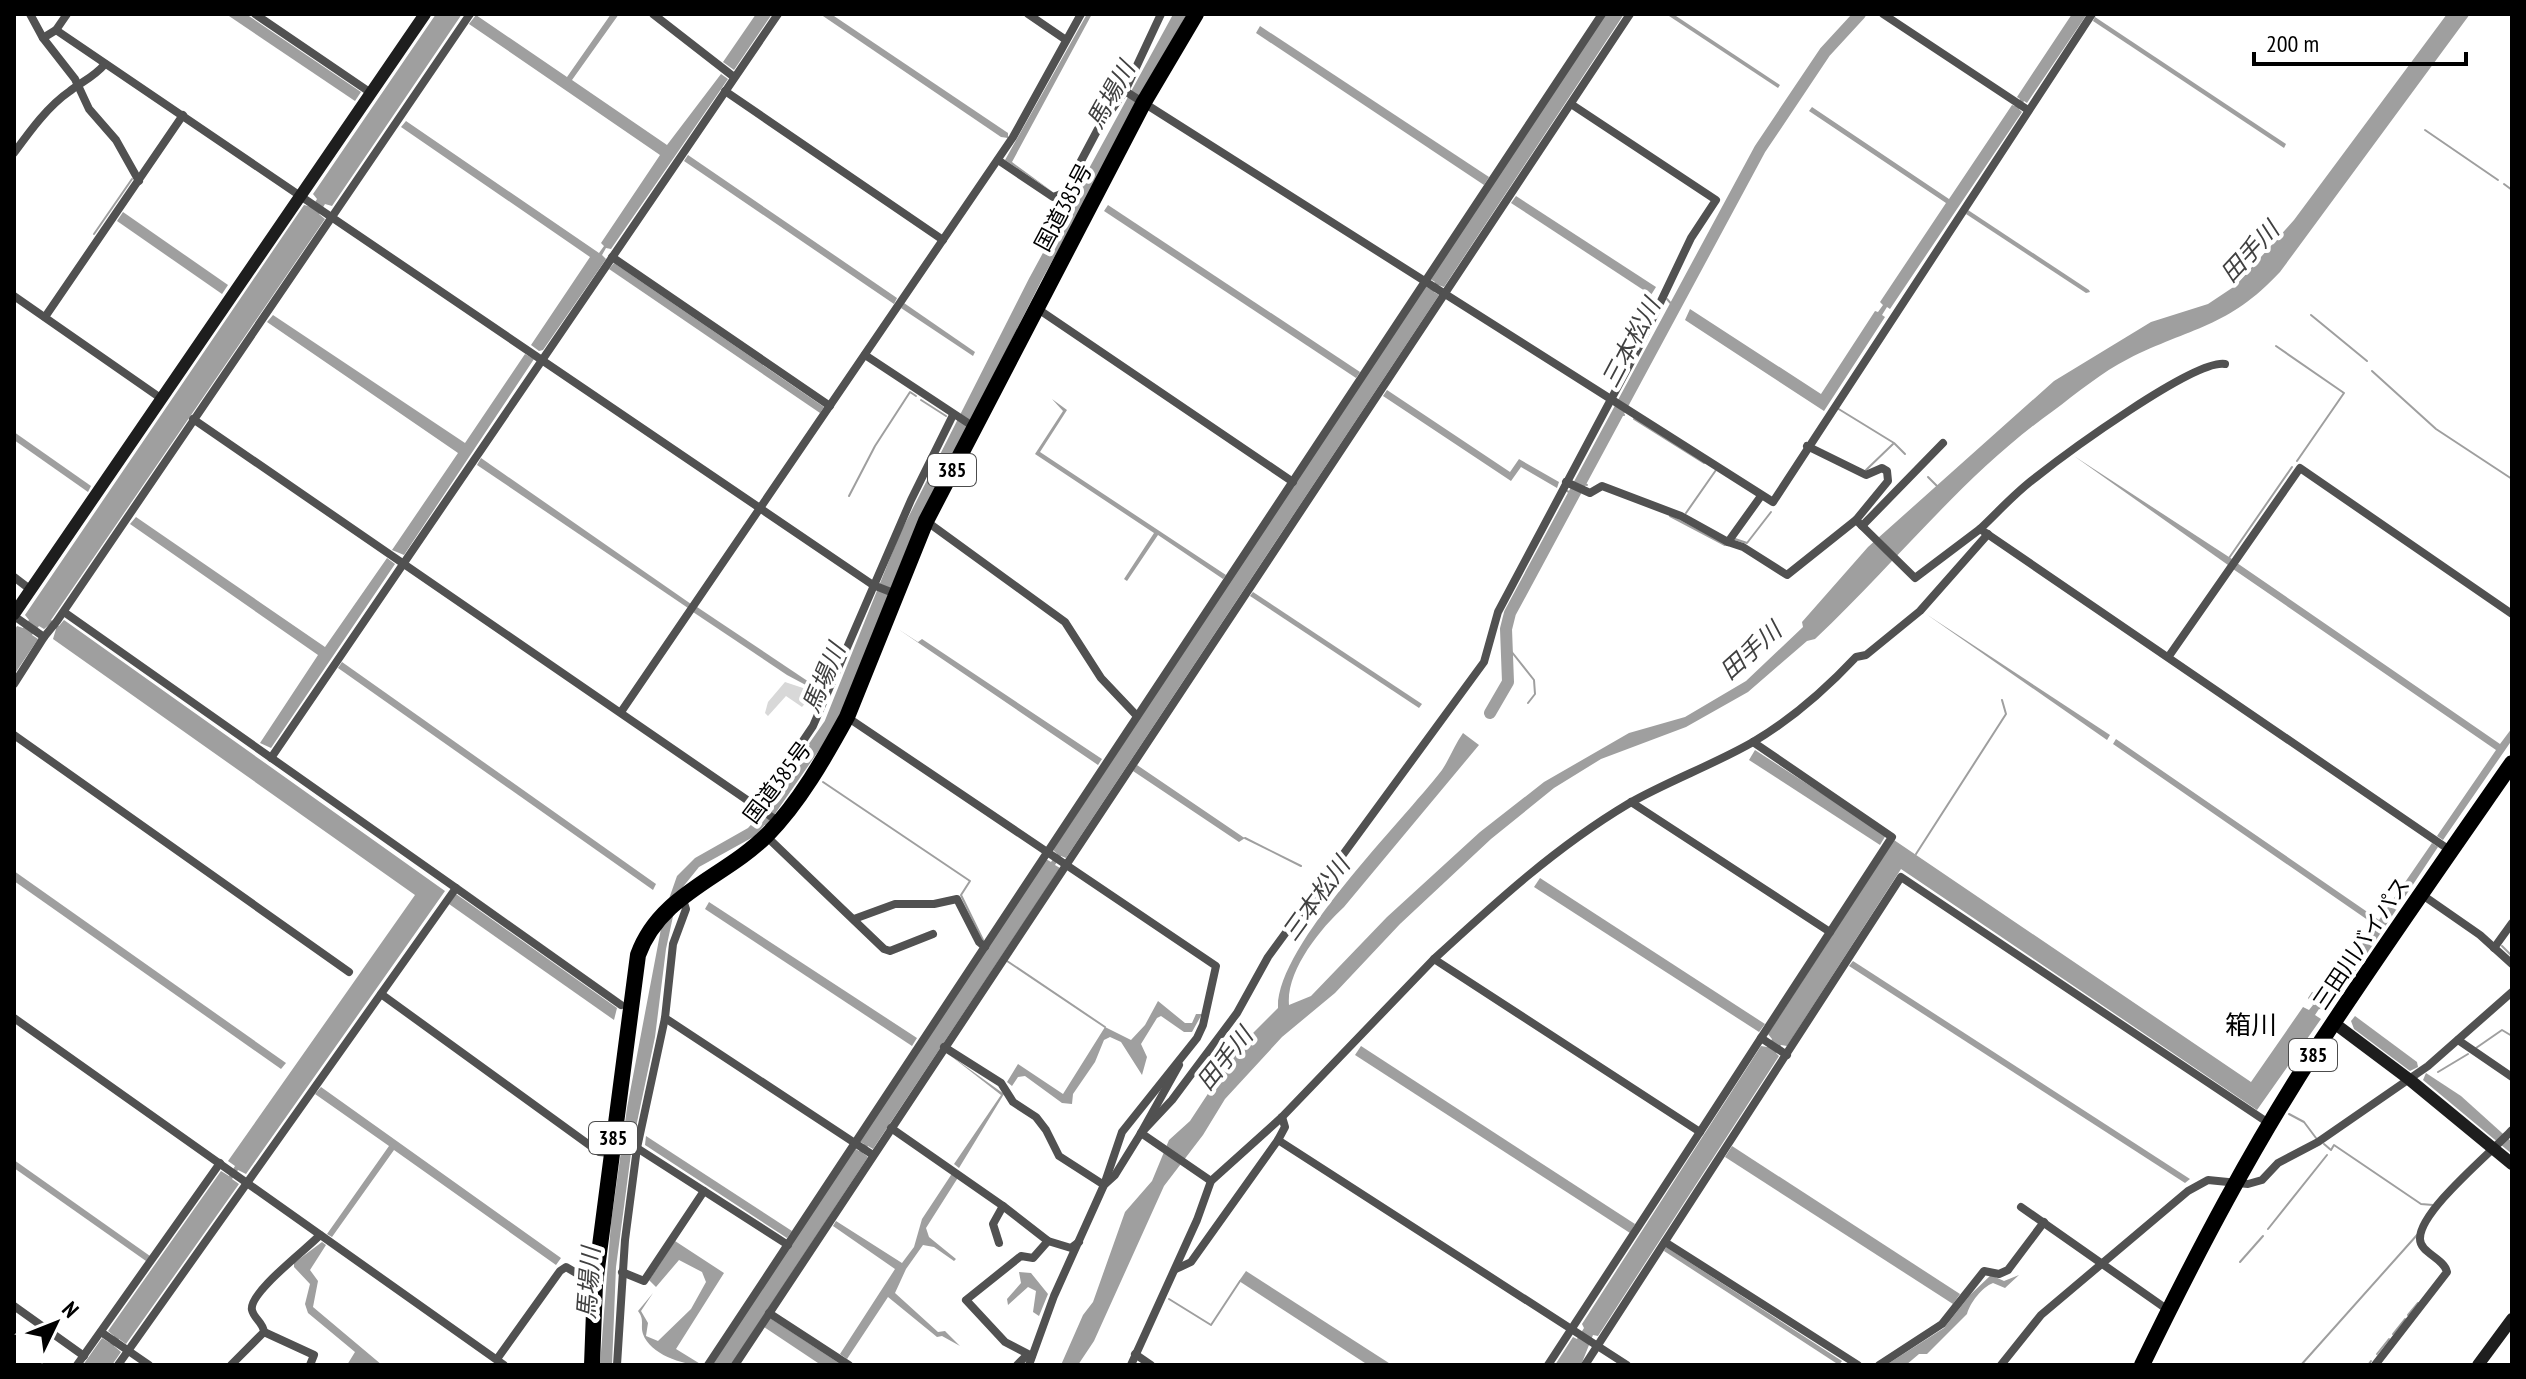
<svg xmlns="http://www.w3.org/2000/svg" width="2526" height="1379" font-family="'PT Sans Narrow','Noto Sans JP',sans-serif">
	<style>
		.green { fill: #d8d8d8 }
		.water { fill: #9f9f9f }
		.lines { fill: none; stroke-linecap: round; stroke-linejoin: round }
		.stream { stroke: #9f9f9f; stroke-width: 2 }
		.river { stroke: #9f9f9f; stroke-width: 12 }
		.street { stroke: #515151; stroke-width: 8 }
		.secondary { stroke: #1e1e1e; stroke-width: 12 }
		.highway { stroke: #000; stroke-width: 16 }
		.labels { text-anchor: middle; stroke-width: 8; stroke-linejoin: round; paint-order: stroke }
		.shield { fill: #fff; stroke: #4c4c4c; stroke-width: 2 }
		.shield-label { font-size: 20px; font-weight: bold; fill: #000 }
		.street-label { font-size: 22px; fill: #000; stroke: #fff }
		.water-label { font-size: 24px; font-style: italic; fill: #404040; stroke: #fff }
		.quarter-label { font-size: 26px; fill: #000; stroke: #fff }
	</style>
	<rect width="100%" height="100%" fill="#fff"/>
	<path class="green" d="M785 682 806 689 807 701 802 707 786 696 768 716 765 713 768 702Z"/>
	<g class="water">
		<path d="M226 14H246L361 92 355 101Z"/>
		<path d="M436 14H462L332 206 325 204 319 214 325 219 51 620 59 626 64 620 445 891 246 1174 238 1170 232 1179 239 1184 126 1344 119 1339 114 1346 121 1352 112 1365H83L102 1338 110 1343 114 1336 108 1331 221 1171 229 1176 235 1166 228 1161 415 895 53 639 56 629 50 624 44 629 39 626 32 635 38 639 14 675V631L17 626 23 628 29 620 25 615 304 205 312 207 317 199 313 194Z"/>
		<path d="M611 14H619L572 80 667 145 721 74 728 79 611 249 606 248 602 255 606 259 543 350 539 351 531 345 590 257 401 127 406 121 599 253 604 246 601 243 660 155 469 24 476 15 567 77Z"/>
		<path d="M756 14H772L734 70 723 62Z"/>
		<path d="M820 14H831L1008 133V138L1001 137Z"/>
		<path d="M1087 14H1092L1012 162 1053 192 1005 160Z"/>
		<path d="M1605 14H1624L1444 287 1438 285 1434 292 1439 295 1066 858 1061 856 1055 865 1060 868 873 1149 868 1146 863 1153 868 1157 731 1365H712L854 1148 859 1151 864 1144 859 1141 1046 859 1051 862 1057 854 1053 850 1425 286 1430 289 1435 282 1430 279Z"/>
		<path d="M1666 14H1673L1780 85 1778 88Z"/>
		<path d="M2072 14H2087L2027 103 2024 101 2019 109 2022 112 1890 309 1887 307 1882 315 1885 317 1824 411 1685 320 1690 309 1821 394 1875 311 1878 312 1883 305 1880 302 1946 203 1809 111 1812 107 1949 199 2012 105 2015 106 2020 99 2017 97Z"/>
		<path d="M2447 14H2470L2280 272C2228 328 2191 327 2128 359 2102 372 2077 393 2053 411 1963 475 1895 564 1815 639L1807 641 1748 692 1686 727 1601 759 1554 788 1491 839 1400 924 1335 993 1282 1037 1225 1099 1203 1135 1164 1186 1094 1341 1078 1365H1061L1083 1315 1093 1302 1125 1212 1152 1181 1169 1140 1190 1121 1238 1048 1278 1008C1276 946 1402 822 1442 770 1450 758 1455 744 1463 733L1479 745 1344 907C1320 929 1286 971 1289 1005L1311 996 1387 917 1480 832 1544 782 1629 733 1685 717 1746 681 1803 627 1802 622 1868 547 2054 381 2151 322 2208 304 2235 286 2294 220Z"/>
		<path d="M2095 17 2286 144 2284 148 2093 21Z"/>
		<path d="M1260 26 1489 177 1484 185 1256 33Z"/>
		<path d="M688 155 897 298 894 304 684 161Z"/>
		<path d="M1516 196 1656 287 1651 295 1511 203Z"/>
		<path d="M1108 205 1360 372 1356 378 1104 211Z"/>
		<path d="M1968 210 2089 290 2090 292 2086 293 1966 214Z"/>
		<path d="M123 212 228 285 222 294 117 221Z"/>
		<path d="M614 263 824 407 820 413 609 269Z"/>
		<path d="M904 303 975 352 973 356 901 308Z"/>
		<path d="M273 315 465 443 525 354 534 359 404 555 392 550 458 453 267 322Z"/>
		<path d="M1387 390 1510 472 1519 459 1559 482 1557 488 1521 467 1511 481 1383 396Z"/>
		<path d="M1052 399 1067 410 1040 452 1226 575 1223 579 1158 535 1127 581 1124 579 1154 533 1035 454 1063 411Z"/>
		<path d="M14 432 91 486 88 492 14 440Z"/>
		<path d="M2074 456 2232 559 2228 565Z"/>
		<path d="M481 458 691 604 688 608 477 465Z"/>
		<path d="M136 517 325 647 387 558 395 564 271 748 260 743 318 655 130 524Z"/>
		<path d="M2237 563 2500 744 2512 728V740L2443 840 2437 836 2496 750 2233 569Z"/>
		<path d="M1253 592 1422 704 1419 708 1250 596Z"/>
		<path d="M697 607 818 688 817 691 787 675 693 612Z"/>
		<path d="M1926 614 2110 735 2107 740Z"/>
		<path d="M898 629 918 642 922 639 1102 759 1098 765Z"/>
		<path d="M342 662 656 884 653 890 338 668Z"/>
		<path d="M2116 739 2379 920 2432 843 2438 847 2328 1012 2319 1009 2315 1015 2321 1019 2257 1110 1901 869 1787 1046 1781 1045 1776 1053 1779 1056 1598 1336 1593 1335 1581 1365H1555L1573 1337 1577 1339 1584 1328 1582 1324 1761 1046 1767 1047 1772 1039 1768 1034 1894 840 2251 1082 2303 1007 2309 1010 2313 1005 2308 998 2312 992 2326 997 2375 925 2113 744Z"/>
		<path d="M1755 750 1886 835 1880 845 1749 760Z"/>
		<path d="M1137 765 1243 837 1245 838 1239 842 1133 771Z"/>
		<path d="M769 805 776 812 755 836 699 867 678 893 666 949 655 1037 632 1146 616 1267 612 1365H600L611 1223 627 1108 664 913 677 876 695 858 748 828Z"/>
		<path d="M14 871 286 1063 281 1069 14 881Z"/>
		<path d="M1540 878 1765 1024 1759 1032 1534 887Z"/>
		<path d="M456 894 617 1008 614 1020 449 904Z"/>
		<path d="M709 902 917 1038 912 1046 705 909Z"/>
		<path d="M1853 961 2190 1179 2185 1183 1849 966Z"/>
		<path d="M1158 1001 1185 1023H1192L1196 1014H1202L1192 1032H1184L1161 1016 1157 1018 1141 1044 1147 1057 1142 1075 1121 1042 1110 1037 1104 1040 1095 1062 1073 1094 1072 1104 1062 1103 1025 1076 1018 1077 1012 1086 1007 1082 1018 1064 1063 1094 1105 1027 1131 1040 1145 1025Z"/>
		<path d="M2355 1016 2417 1062 2418 1067 2410 1071 2354 1029 2351 1021Z"/>
		<path d="M1361 1046 1635 1224 1630 1233 1355 1055Z"/>
		<path d="M947 1053 1004 1094 959 1168 954 1164 1001 1095Z"/>
		<path d="M2426 1073 2461 1096 2512 1142V1154L2423 1080Z"/>
		<path d="M321 1087 561 1258 556 1265 394 1150 332 1237 327 1234 389 1146 315 1094Z"/>
		<path d="M646 1136 792 1231 787 1238 645 1145Z"/>
		<path d="M1732 1146 1960 1294 1953 1304 1725 1157Z"/>
		<path d="M14 1160 150 1256 146 1261 14 1168Z"/>
		<path d="M953 1172 959 1176 926 1228 929 1237 956 1259 954 1261 934 1247 923 1245 906 1269 895 1293 938 1332 945 1331 960 1346 942 1336 937 1337 888 1297 847 1359 840 1354 895 1269 833 1226 836 1221 902 1263 914 1247 922 1219Z"/>
		<path d="M675 1241 724 1273 676 1349 702 1365C682 1365 650 1354 643 1334 640 1325 645 1320 638 1311L653 1293 641 1311 648 1323 646 1336 658 1341 691 1309 706 1282 702 1272 679 1260 656 1287 649 1280Z"/>
		<path d="M322 1242 326 1245 310 1270 318 1281 313 1307 382 1365H347L355 1352 308 1313 305 1304 310 1284 294 1267V1263Z"/>
		<path d="M1666 1247 1842 1361 1839 1365 1664 1251Z"/>
		<path d="M1246 1271 1392 1365H1368L1239 1281Z"/>
		<path d="M1019 1272 1031 1273 1048 1294 1039 1316 1033 1312 1036 1291 1028 1287 1008 1305 1007 1299 1021 1283Z"/>
		<path d="M1991 1275 2004 1281 2019 1275 2005 1288 1993 1283C1982 1287 1970 1303 1967 1314L1927 1354H1919L1906 1365H1886L1944 1328 1970 1295Z"/>
		<path d="M770 1318 842 1365H821L764 1327Z"/>
	</g>
	<g class="lines">
		<g class="stream">
			<path d="M2425 130 2498 180"/>
			<path d="M2504 184 2512 190"/>
			<path d="M94 234 132 179"/>
			<path d="M1667 299 1674 307"/>
			<path d="M2311 315 2367 361"/>
			<path d="M2276 346 2344 393 2297 461"/>
			<path d="M2372 371 2436 429 2512 479"/>
			<path d="M921 400 946 416"/>
			<path d="M1837 408 1894 443 1905 454"/>
			<path d="M1620 413 1624 415"/>
			<path d="M1634 419 1704 463"/>
			<path d="M1866 470 1893 444"/>
			<path d="M1928 477 1938 487"/>
			<path d="M1581 483 1587 485"/>
			<path d="M1567 491 1575 495"/>
			<path d="M849 496 875 446 910 392 916 396"/>
			<path d="M1686 513 1716 470"/>
			<path d="M1670 516 1725 545"/>
			<path d="M1735 539 1747 543 1771 512"/>
			<path d="M2229 558 2292 467"/>
			<path d="M1507 646 1534 680 1535 694 1528 703"/>
			<path d="M823 782 970 881 961 895 983 940"/>
			<path d="M1245 838 1301 866"/>
			<path d="M1916 854 2006 714 2002 700"/>
			<path d="M2502 946 2512 956"/>
			<path d="M1007 961 1105 1027"/>
			<path d="M2476 1048 2502 1030 2512 1036"/>
			<path d="M2438 1072 2468 1054"/>
			<path d="M2289 1114 2304 1122 2316 1138"/>
			<path d="M2324 1144 2331 1150 2334 1145 2421 1204 2433 1205"/>
			<path d="M2268 1229 2327 1155"/>
			<path d="M2240 1262 2263 1236"/>
			<path d="M1169 1299 1211 1325 1240 1281"/>
			<path d="M2408 1315 2418 1303"/>
			<path d="M2393 1334 2405 1319"/>
			<path d="M2377 1354 2389 1339"/>
			<path d="M2301 1365 2417 1235"/>
			<path d="M2368 1365 2371 1361"/>
		</g>
		<g class="river">
			<path d="M1490 713 1508 682 1506 629 1510 613 1760 149 1825 52 1860 14"/>
			<path d="M764 819 830 724 905 537 1035 280 1180 14"/>
		</g>
		<g class="street">
			<path d="M30 14 43 38 75 79 89 109 116 140 139 181"/>
			<path d="M255 14 371 93"/>
			<path d="M653 14 734 77"/>
			<path d="M1028 14 1066 40"/>
			<path d="M1883 14 2028 110"/>
			<path d="M56 30 873 585 896 594"/>
			<path d="M43 38 56 30 67 14"/>
			<path d="M725 91 943 240"/>
			<path d="M1125 91 1773 502 2092 14"/>
			<path d="M14 153C30 131 48 106 70 91 83 81 94 77 105 64"/>
			<path d="M998 160 1053 197 1064 193 1098 129 1125 91 1161 14"/>
			<path d="M612 257 830 406"/>
			<path d="M14 296 162 399"/>
			<path d="M1035 307 1293 482"/>
			<path d="M45 317 183 115"/>
			<path d="M865 355 974 427"/>
			<path d="M193 419 779 822"/>
			<path d="M1566 482 1590 493 1602 486 1681 516 1728 542 1743 547 1787 575 1856 520 1888 481 1887 471 1882 468 1866 475 1807 446"/>
			<path d="M1856 520 1915 578 1980 529 2451 851"/>
			<path d="M926 521 1065 622 1101 678 1137 716"/>
			<path d="M1862 526 1943 443"/>
			<path d="M1980 529C1998 512 2015 493 2035 478 2064 455 2194 359 2225 364"/>
			<path d="M1728 542 1761 496"/>
			<path d="M14 577 31 590"/>
			<path d="M64 612 456 888 118 1365"/>
			<path d="M14 616 44 637 57 621 470 14"/>
			<path d="M2169 656 2300 468 2512 614"/>
			<path d="M14 684 44 637"/>
			<path d="M621 712 1013 137 1081 14"/>
			<path d="M847 717 1216 966 1203 1025 1197 1038 1122 1132 1104 1185 1059 1156 1046 1130 1036 1117 1013 1102 1001 1083 944 1047"/>
			<path d="M14 735 349 972"/>
			<path d="M1753 742 1892 837 1761 1038"/>
			<path d="M271 758 778 14"/>
			<path d="M1631 802 1830 932"/>
			<path d="M759 806 813 726 911 500 953 415"/>
			<path d="M766 836 884 949 890 951 933 934"/>
			<path d="M456 888 621 1005"/>
			<path d="M2421 894 2480 935 2512 964"/>
			<path d="M854 919 895 904H934L957 899 979 942 985 947"/>
			<path d="M2494 948 2512 923"/>
			<path d="M1434 959C1496 902 1556 847 1628 804 1668 781 1713 765 1753 742 1792 719 1825 690 1856 657L1866 655 1920 611 1988 534"/>
			<path d="M381 994 599 1152 611 1153"/>
			<path d="M14 1018 504 1365"/>
			<path d="M665 1018 873 1155"/>
			<path d="M2458 1040 2512 1077"/>
			<path d="M891 1128 1003 1206"/>
			<path d="M1141 1133 1172 1100 1237 1013 1268 957 1484 662 1498 612 1641 343 1691 238 1716 200 1571 104"/>
			<path d="M1141 1133 1211 1181"/>
			<path d="M1278 1140 1627 1365"/>
			<path d="M637 1148 788 1245"/>
			<path d="M2021 1207 2168 1310"/>
			<path d="M1665 1242 1858 1365"/>
			<path d="M999 1243 993 1224 1003 1206 1048 1241 1071 1248 1079 1242"/>
			<path d="M1176 1269 1191 1262 1278 1140 1285 1127 1282 1117"/>
			<path d="M622 1272 644 1281 704 1191"/>
			<path d="M14 1306 84 1356"/>
			<path d="M769 1313 849 1365"/>
			<path d="M101 1332 149 1365"/>
			<path d="M264 1332 314 1355 310 1365"/>
			<path d="M1135 1354 1151 1365"/>
			<path d="M1032 1356 1005 1342 966 1300 1021 1256 1033 1258 1048 1241"/>
			<path d="M497 1359 560 1271 566 1267 595 1284"/>
			<path d="M77 1365 220 1163"/>
			<path d="M231 1365 264 1332C263 1322 254 1319 252 1310 248 1293 308 1248 320 1235"/>
			<path d="M617 1365 625 1240 637 1148 665 1018 673 944 686 909 682 897"/>
			<path d="M708 1365 1602 14"/>
			<path d="M735 1365 1630 14"/>
			<path d="M1017 1365 1026 1356"/>
			<path d="M1029 1365 1054 1296 1104 1185 1115 1175 1141 1133 1179 1065"/>
			<path d="M1131 1365 1197 1220 1211 1181 1282 1117 1434 959 1700 1132 1761 1038 1787 1055"/>
			<path d="M1548 1365 1700 1132"/>
			<path d="M1585 1365 1901 877 2270 1124"/>
			<path d="M1879 1365 1942 1324 1984 1271 1999 1274 2008 1270 2044 1222"/>
			<path d="M2001 1365 2041 1315 2188 1191 2208 1180 2248 1184 2262 1180 2278 1163 2318 1142 2428 1066 2512 992"/>
			<path d="M2375 1365 2447 1272C2444 1258 2420 1253 2420 1239 2419 1211 2492 1152 2512 1130"/>
		</g>
		<g class="secondary">
			<path d="M14 614 425 14"/>
			<path d="M2334 1023 2410 1080 2512 1164"/>
			<path d="M2478 1365 2512 1319"/>
		</g>
		<g class="highway">
			<path d="M592 1365 595 1284 638 955C660 894 724 878 767 835 799 803 825 757 847 717L926 521 1144 102 1196 14"/>
			<path d="M2142 1365C2196 1254 2254 1143 2322 1040 2384 946 2448 855 2512 763"/>
		</g>
	</g>
	<g class="labels">
		<g class="shield">
			<rect x="928" y="454" width="48" height="32" rx="6"/>
			<rect x="2289" y="1039" width="48" height="32" rx="6"/>
			<rect x="589" y="1122" width="48" height="32" rx="6"/>
		</g>
		<g class="shield-label">
			<text x="952" y="477">385</text>
			<text x="2313" y="1062">385</text>
			<text x="613" y="1145">385</text>
		</g>
		<g class="street-label">
			<text transform="translate(1063 207) rotate(-62)" y="8">国道385号</text>
			<text transform="translate(777 782) rotate(-53)" y="8">国道385号</text>
			<text transform="translate(2361 943) rotate(-56)" y="8">三田川バイパス</text>
		</g>
		<g class="water-label">
			<text transform="translate(1111 95) rotate(-61)" y="8">馬場川</text>
			<text transform="translate(2250 252) rotate(-47)" y="8">田手川</text>
			<text transform="translate(1631 343) rotate(-62)" y="8">三本松川</text>
			<text transform="translate(1751 651) rotate(-42)" y="8">田手川</text>
			<text transform="translate(824 678) rotate(-67)" y="8">馬場川</text>
			<text transform="translate(1316 899) rotate(-54)" y="8">三本松川</text>
			<text transform="translate(1225 1059) rotate(-51)" y="8">田手川</text>
			<text transform="translate(589 1283) rotate(-86)" y="8">馬場川</text>
		</g>
		<g class="quarter-label">
			<text x="2251" y="1034">箱川</text>
		</g>
	</g>
	<rect width="2526" height="1379" fill="none" stroke="#000000" stroke-width="32"/>
	<g transform="translate(56 1323) rotate(47)" stroke="#ffffff" stroke-width="6" paint-order="stroke">
	<path d="M0-6L14 30L0 20L-14 30Z" fill="#000000"/>
	<text y="-12" font-size="22" font-weight="bold" text-anchor="middle" fill="#000000">N</text>
	</g>
	<path d="M2254 52v12h212v-12" fill="none" stroke="#000000" stroke-width="4"/>
	<text x="2266" y="52" font-size="24" fill="#000000" stroke="#ffffff" stroke-width="6" paint-order="stroke">200 m</text>
</svg>
